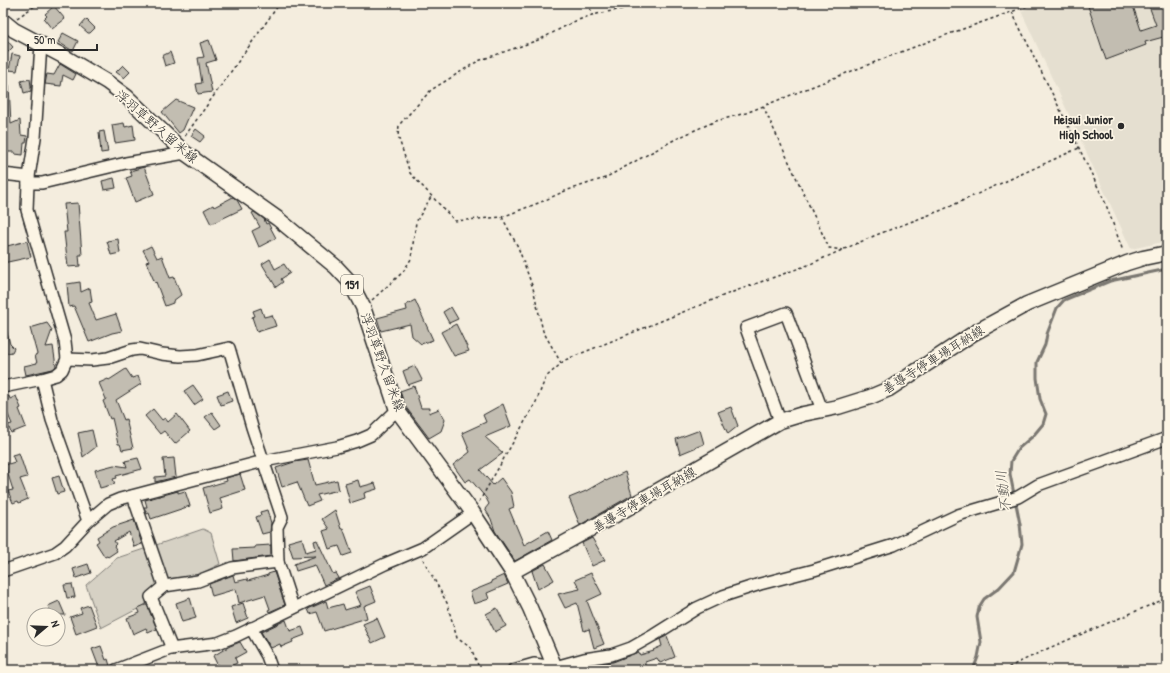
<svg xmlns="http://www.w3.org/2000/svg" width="1170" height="673" font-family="'Patrick Hand','Klee One',sans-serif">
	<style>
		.built { fill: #e5dfd0 }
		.green { fill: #d6d1c4; stroke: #807e78 }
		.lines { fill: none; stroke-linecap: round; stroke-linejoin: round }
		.stream { stroke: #7a7771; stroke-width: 3 }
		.building { fill: #c2bdb1; stroke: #2b2b2b }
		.minor-casing { stroke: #2b2b2b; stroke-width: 14 }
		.major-casing { stroke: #2b2b2b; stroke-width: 17 }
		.path { stroke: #2b2b2b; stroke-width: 1.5; stroke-dasharray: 3 3; stroke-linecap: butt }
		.minor { stroke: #fcf5e5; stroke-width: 11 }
		.major { stroke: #fcf5e5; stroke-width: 14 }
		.poi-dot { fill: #2b2b2b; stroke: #fcf5e5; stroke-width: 1.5 }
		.labels { text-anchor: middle; stroke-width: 3.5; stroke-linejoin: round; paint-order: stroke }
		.shield { fill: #fcf5e5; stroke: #6a6863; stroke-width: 1 }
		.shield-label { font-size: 12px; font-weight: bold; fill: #2b2b2b }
		.poi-label { font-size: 13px; font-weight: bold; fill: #2b2b2b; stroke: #fcf5e5; text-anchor: end }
		.street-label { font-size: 13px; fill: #2b2b2b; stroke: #fcf5e5 }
		.water-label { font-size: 14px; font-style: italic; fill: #595754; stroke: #fcf5e5 }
	</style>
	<rect width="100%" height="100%" fill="#f4edde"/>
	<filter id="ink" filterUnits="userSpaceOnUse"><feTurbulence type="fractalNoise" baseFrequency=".025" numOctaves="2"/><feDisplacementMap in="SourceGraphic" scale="8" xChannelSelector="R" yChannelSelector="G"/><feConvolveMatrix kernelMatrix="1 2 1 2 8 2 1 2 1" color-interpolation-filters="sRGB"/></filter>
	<g filter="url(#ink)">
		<path class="built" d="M1044 3H1167V241L1131 249 1021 11Z"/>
		<path class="green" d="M203 529 211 533 220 564 196 576 156 585 145 605 101 628 86 585 117 558 159 544Z"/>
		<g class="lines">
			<path class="stream" d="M973 670 978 657 981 642 977 617 979 607 984 599 999 588 1014 572 1022 544 1020 524 1010 474 1011 461 1019 448 1033 436 1043 424 1046 414 1040 399 1037 378V362L1045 345 1047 334 1057 308 1064 300 1110 281 1167 269"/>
		</g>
		<g class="building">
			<path d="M1097 3H1132L1141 30 1156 25 1148 3H1167V36L1145 42 1146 45 1106 60 1088 6Z"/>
			<path d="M54 6 65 19 52 29 44 19 47 16 45 14Z"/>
			<path d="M86 19 95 28 90 33H88L80 26Z"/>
			<path d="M63 33 78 41 73 51 58 42Z"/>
			<path d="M3 36 13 47 7 53 3 49Z"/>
			<path d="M209 40 216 60 206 63 212 92 198 94 196 84 202 83 198 58 204 57 200 43Z"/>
			<path d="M170 52 174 63 165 66 162 56Z"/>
			<path d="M12 54 20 56 17 71 9 70Z"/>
			<path d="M60 64 76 74 73 80 63 75 61 86 45 84 47 74 54 75Z"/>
			<path d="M123 65 130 72 124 78 116 72Z"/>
			<path d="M30 79 31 86V91L24 93 21 81Z"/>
			<path d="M3 85H9L11 124 20 120 21 135 27 136 26 143H24L23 155 15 154V152H6V149H3Z"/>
			<path d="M176 100 193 107 183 130 179 133 162 112Z"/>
			<path d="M124 123 125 127 133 125 135 140 115 143 112 125Z"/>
			<path d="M196 129 205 136 200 142 191 136Z"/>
			<path d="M104 131 108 152 101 153 99 132Z"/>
			<path d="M144 167 154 194 135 202 126 178 132 176 130 171Z"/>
			<path d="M114 178 116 188 104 190 102 181Z"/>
			<path d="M233 197 237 200 242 209 211 224 204 210 213 205 214 207Z"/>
			<path d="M78 203 82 255H79L80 266 68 267 64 232H67L64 204Z"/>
			<path d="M254 212 264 219 266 224 268 223 276 238 259 247 252 231 260 227 252 213Z"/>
			<path d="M118 239 120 253 111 255 107 241Z"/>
			<path d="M27 241 31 257 3 263V247Z"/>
			<path d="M151 246 157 258 162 256 170 278 174 277 181 295 173 301V303L165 306 156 282 155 283 146 262 149 261 143 250Z"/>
			<path d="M270 259 275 269 284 264 290 273 281 279 283 282 276 287 262 264Z"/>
			<path d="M80 282 81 292 90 288 92 302 89 303 96 320 116 314 122 331 112 333 89 342 74 306 69 307 67 284Z"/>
			<path d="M415 300 433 340 421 344 412 336 410 324 381 331 377 318 407 310 406 305Z"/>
			<path d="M451 307 458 319 449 323 443 312Z"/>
			<path d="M261 308 264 317 272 315 276 326 257 332 252 317 255 316 253 311Z"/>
			<path d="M47 323 52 330 46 347 53 346 56 366 53 369 26 375 24 366 37 363 35 355 37 354 30 328Z"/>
			<path d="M456 324 469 351 454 356 441 332Z"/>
			<path d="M3 325H5L10 344 14 348 12 352 3 354Z"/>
			<path d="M415 366 422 380 408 385 403 371Z"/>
			<path d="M126 369 132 378 138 376 141 384 116 400 124 420 126 419 133 448 122 450 120 444H118L112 418 110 419 103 401 106 399 99 383 108 379 109 380Z"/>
			<path d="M193 385 203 399 194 405 184 391Z"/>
			<path d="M414 386 421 408H430L429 413 439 409 445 420 441 431 429 438 405 406 400 391Z"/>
			<path d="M228 391 232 401 221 405 217 395Z"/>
			<path d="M9 396 10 399 16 396 21 408 19 409 26 427 11 433 8 425 12 424 3 403V399Z"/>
			<path d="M503 404 511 426 485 437 503 453 480 470 493 485 501 478 511 492 514 507 509 509 524 545 548 531 552 540 515 561 495 531 491 519 485 509 489 504 486 498 470 479 465 482 453 465 470 452 462 433 486 422 483 415Z"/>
			<path d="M731 407 738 426 728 434 718 412Z"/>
			<path d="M153 409 162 420 165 418 168 422 177 414 190 431 175 444 164 431 160 434 145 416Z"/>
			<path d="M212 412 221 425 215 429 205 417Z"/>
			<path d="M92 430 96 447 83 457 78 433Z"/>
			<path d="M700 430 704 444 680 454 676 439Z"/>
			<path d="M19 453 27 477 20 479 28 499 19 503 18 501 13 503 8 491 13 490 5 465 15 462 12 455Z"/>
			<path d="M138 458 142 469 116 476 117 478 113 479 115 484 100 488 95 470 114 465 127 467 125 461Z"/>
			<path d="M174 458 176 477 155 482V477L165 476 163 459Z"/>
			<path d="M308 460 315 485 337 480 339 490 317 495 320 501 307 506 297 482 282 487 276 468 294 462Z"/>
			<path d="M625 472 632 495 580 525 569 498 586 491 605 480 606 481Z"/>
			<path d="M240 474 245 490 220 498 223 509 210 513 203 488 227 481 226 478Z"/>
			<path d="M59 476 64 492 57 494 52 478Z"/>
			<path d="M358 480 360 487 375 483 377 489 364 493 365 498 350 503 345 484Z"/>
			<path d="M178 491V493L185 491 190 506 151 519 149 513 147 514 144 507H147L145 500Z"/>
			<path d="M267 510 271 523 270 532 262 534 256 517 261 515 260 512Z"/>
			<path d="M335 510 341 529 343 528 352 553 343 556 339 546 329 549 323 531 329 529 322 519Z"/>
			<path d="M134 520 142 544 134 547 129 532 114 541 116 544 114 546 117 551 108 557 107 556 105 557 96 543 99 541 97 537 113 527Z"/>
			<path d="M302 538 306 552 316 549 314 541 317 540 333 574 336 573 339 578 324 585 315 565 296 571 294 564 316 556 293 557 288 542Z"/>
			<path d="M592 538 605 560 592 566 582 543Z"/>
			<path d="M271 545V556L234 561 233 549 255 548V546Z"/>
			<path d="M88 564 91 573 76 578 73 569Z"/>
			<path d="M545 564 554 580 538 589 532 571Z"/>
			<path d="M274 572 285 605 269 612 268 610 270 609 265 595 239 603 236 589 212 596 209 584 233 575 235 582 247 579 248 581 268 575V574Z"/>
			<path d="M591 573 602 594 587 601 604 644 594 648 589 629 584 631 577 603 565 608 558 594 580 589 575 580Z"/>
			<path d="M504 575 508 584 487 593 489 599 474 604 470 592 492 583 491 581Z"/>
			<path d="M72 584 75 597 67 598 64 585Z"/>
			<path d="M370 586 376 601 364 606 367 618 324 631 317 612 310 614 308 609 326 601 328 608 343 604 345 610 361 605 355 592Z"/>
			<path d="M190 598 196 618 182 622 176 603Z"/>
			<path d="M59 601 65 615H51L48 606Z"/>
			<path d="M243 603 248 618 236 623 231 607Z"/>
			<path d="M89 605 97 626 76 634 70 617 82 613 80 608Z"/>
			<path d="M145 605H147L157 629 148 633 146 628 133 634 127 618 140 613 138 608Z"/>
			<path d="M497 608 506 626 495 632 486 614Z"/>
			<path d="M377 618 385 637 372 643 363 624Z"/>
			<path d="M286 620 290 631 302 627 305 635 292 640 293 642 281 647 280 644 271 648 261 632Z"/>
			<path d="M667 636 675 657 660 663 657 658 645 662V666L633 670H604L603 663 613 662 638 652 640 655 654 651 653 650 662 646 660 639Z"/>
			<path d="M240 642 246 652 235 658 237 663 222 670H220L213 656 230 646Z"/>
			<path d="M101 646 106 660 108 659 110 666 109 670H100L92 649Z"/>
		</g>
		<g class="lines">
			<g class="minor-casing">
				<g id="minor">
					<path d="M3 174 29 177"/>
					<path d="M28 183H42L126 163 168 156 185 153"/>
					<path d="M67 359 92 360 108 358 132 350 140 349 162 354 180 356 197 355 229 348 252 427 282 517 277 527 278 562 293 608"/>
					<path d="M42 379 52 420 88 521"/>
					<path d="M3 387 42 379 56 375 62 370 67 359 65 341 27 210 28 183 35 138 41 44"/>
					<path d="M780 421 746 328 786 313 822 410"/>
					<path d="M133 496 164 586"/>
					<path d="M3 571 55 553 65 546 88 521 108 504 120 499 264 461 337 447 357 441 371 435 397 410"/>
					<path d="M251 628 267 656 272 670"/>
					<path d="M172 649 151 597 164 586 198 581 232 568 278 562"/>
					<path d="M116 670 170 649 218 643 236 636 385 564 423 548 473 513"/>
					<path d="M513 670 534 664 555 667 584 659 611 655 631 648 654 635 697 608 723 596 760 584 814 570 894 545 958 515 1012 499 1018 497 1038 485 1167 438"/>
				</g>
			</g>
			<g class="major-casing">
				<g id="major">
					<path d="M3 21 14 30 63 56 107 82 127 97 185 153 278 219 336 267 350 282 363 307 397 410 473 513 512 572 530 608 556 670"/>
					<path d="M512 572 610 518 780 421 803 414 838 407 870 397 889 389 974 333 1027 304 1127 263 1143 258 1167 253"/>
				</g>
			</g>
			<g class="path">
				<path d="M589 3 592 15"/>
				<path d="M652 3 592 15 573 22 541 39 478 61 431 90 399 125 398 136 410 173 455 221 502 217 541 202 565 191 605 178 672 141 693 131 716 121 746 113 831 79 935 39 1036 3"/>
				<path d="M1012 12 1079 148 1105 202 1123 251"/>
				<path d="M17 18 39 3"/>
				<path d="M763 106 829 248 843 250"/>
				<path d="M185 136 280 3"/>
				<path d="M502 217 518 247 533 288 543 331 561 363"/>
				<path d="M372 300 403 272 411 259 416 222 431 197"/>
				<path d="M479 502 536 402 546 377 565 360 730 293 808 265 876 235 942 210 1079 148"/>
				<path d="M423 559 447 603 452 621 457 638 471 648 480 670"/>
				<path d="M1003 670 1049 648 1167 598"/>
			</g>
			<use href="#minor" class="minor"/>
			<use href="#major" class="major"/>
		</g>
	</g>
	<circle class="poi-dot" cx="1121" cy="126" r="4"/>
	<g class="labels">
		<rect class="shield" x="341" y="275" width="22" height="20" rx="3"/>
		<g class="shield-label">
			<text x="352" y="289">151</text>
		</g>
		<g class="poi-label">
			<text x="1113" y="124">Heisui Junior<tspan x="1113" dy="15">High School</tspan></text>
		</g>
		<g class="street-label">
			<text transform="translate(157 126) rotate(41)" y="5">浮羽草野久留米線</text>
			<text transform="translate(933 359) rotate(-32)" y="5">善導寺停車場耳納線</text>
			<text transform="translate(383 362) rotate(70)" y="5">浮羽草野久留米線</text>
			<text transform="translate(644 499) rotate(-30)" y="5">善導寺停車場耳納線</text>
		</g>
		<g class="water-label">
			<text transform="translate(1003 491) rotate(-97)" y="5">不動川</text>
		</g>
	</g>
	<rect width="1170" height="673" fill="none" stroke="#fcf5e5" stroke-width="16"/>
	<rect x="8" y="8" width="1154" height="657" fill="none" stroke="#2b2b2b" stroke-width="1.5" filter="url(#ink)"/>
	<g transform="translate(46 627) rotate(71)"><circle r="19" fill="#fcf5e5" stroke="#a8a49b"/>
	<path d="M0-3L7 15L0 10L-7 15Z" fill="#2b2b2b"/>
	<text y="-6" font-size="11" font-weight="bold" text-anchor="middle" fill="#2b2b2b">N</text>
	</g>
	<path d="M28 44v6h69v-6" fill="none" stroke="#2b2b2b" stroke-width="2"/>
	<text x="34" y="44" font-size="12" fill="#2b2b2b" stroke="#fcf5e5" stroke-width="3" paint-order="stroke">50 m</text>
</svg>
